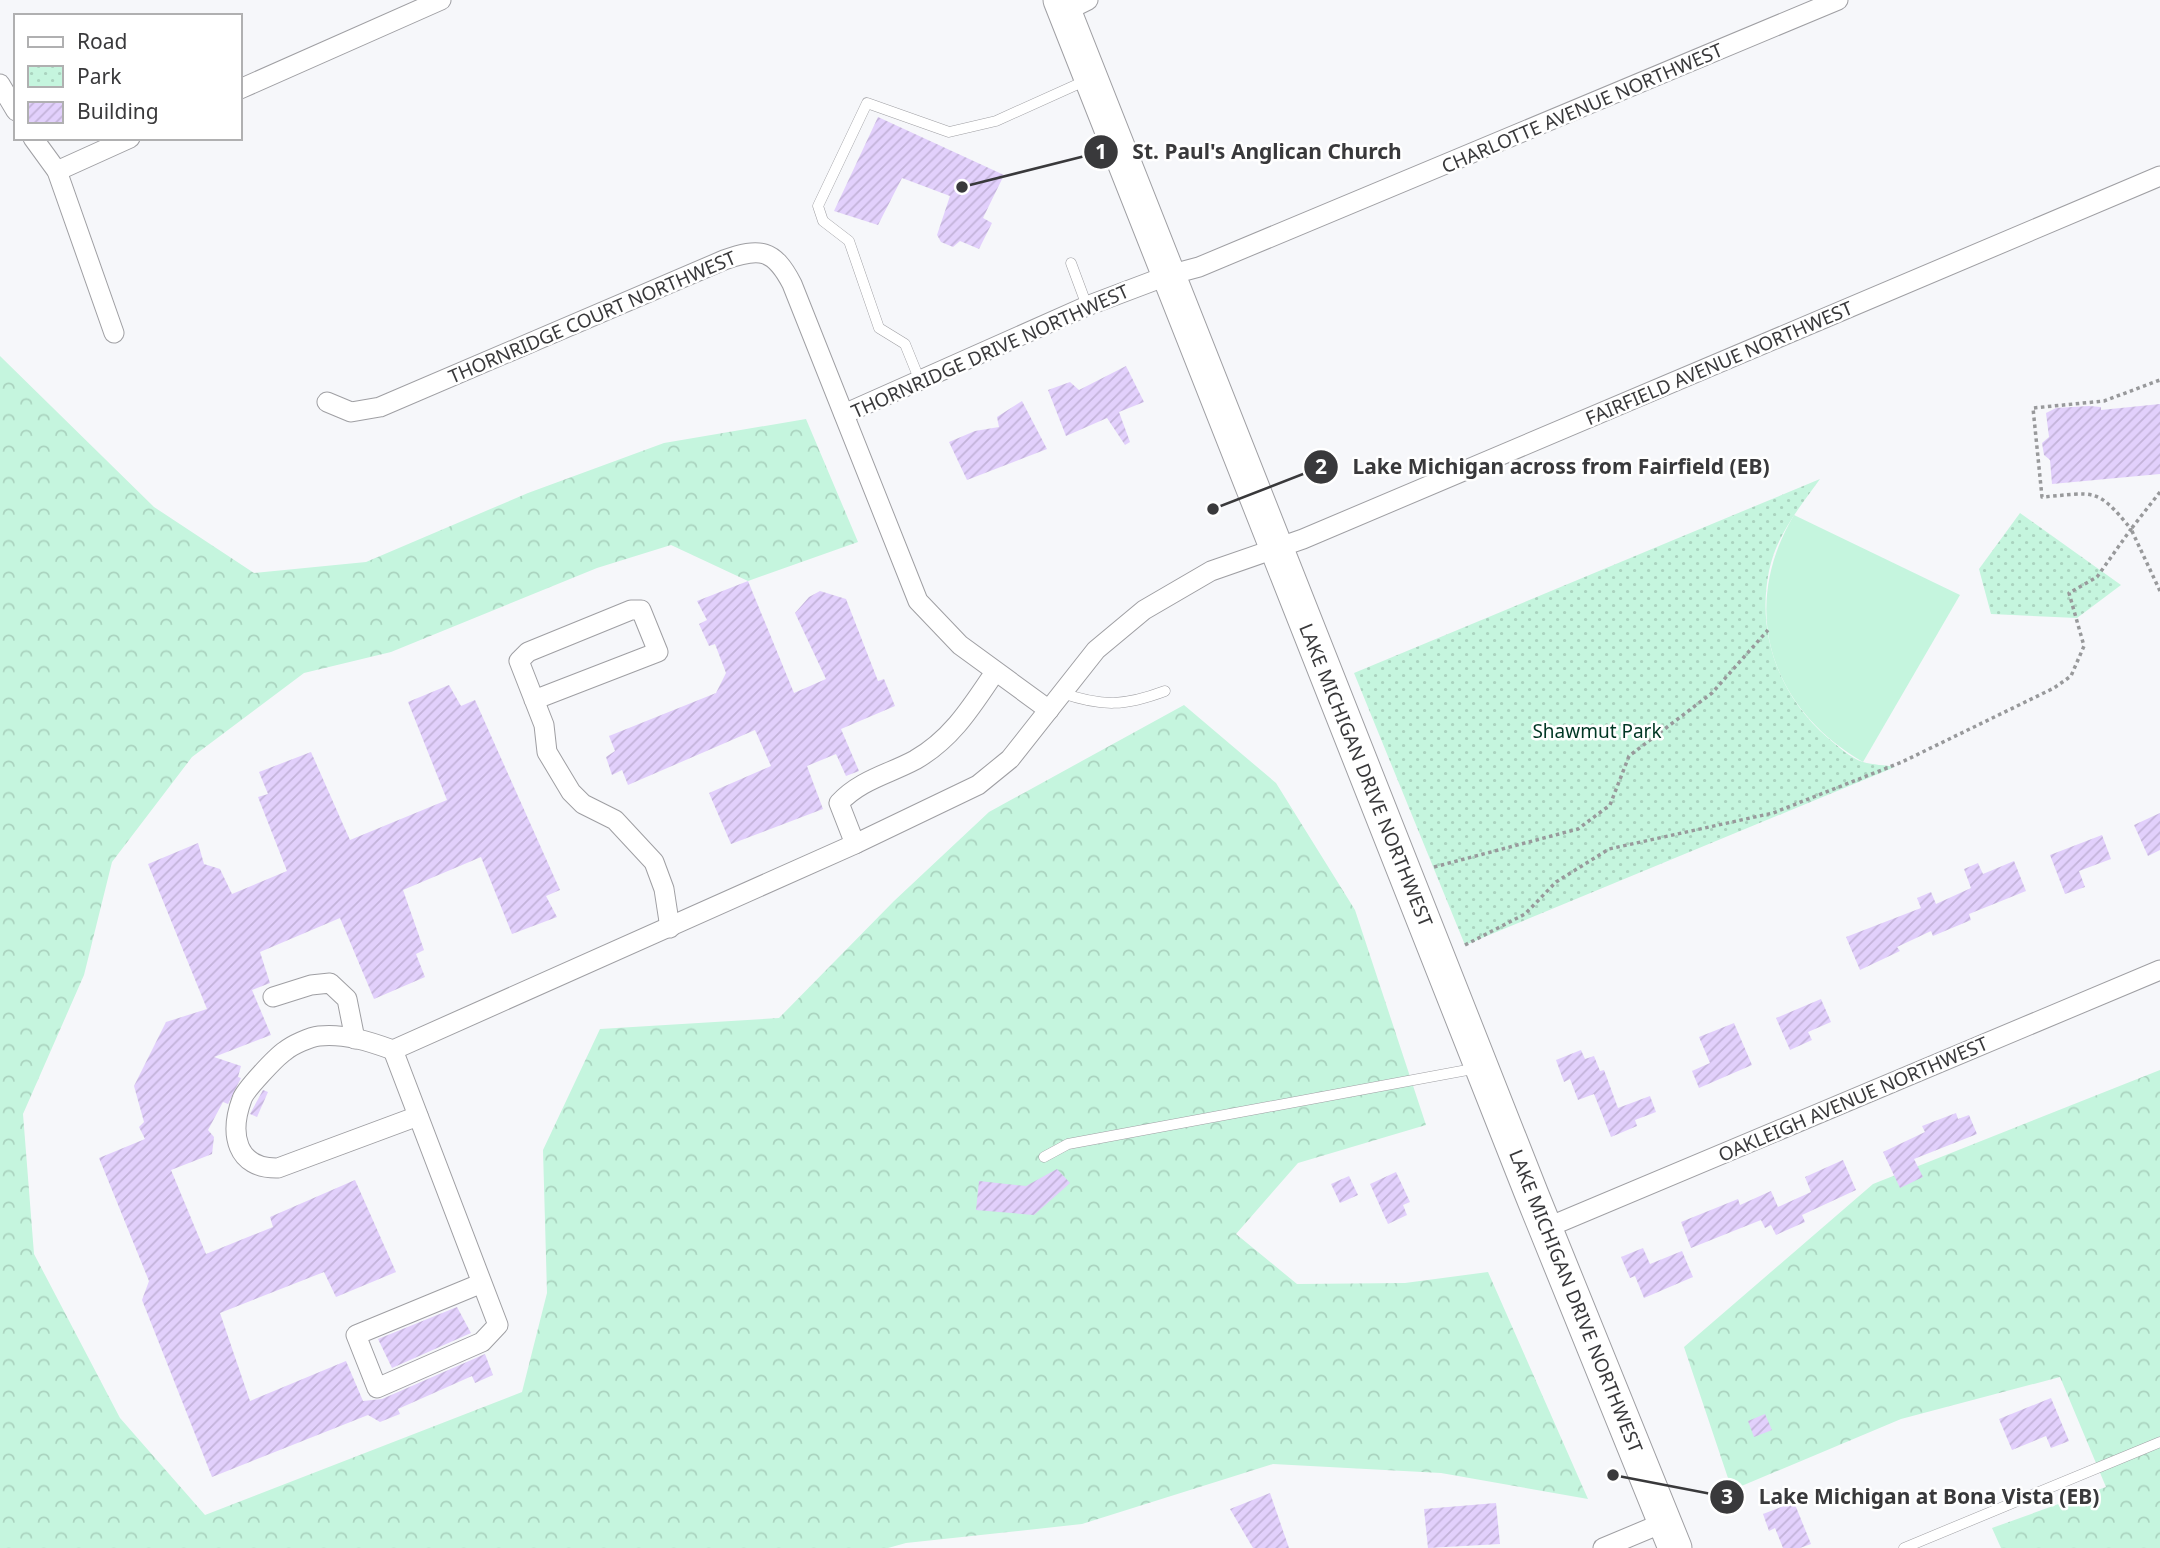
<svg xmlns="http://www.w3.org/2000/svg" width="2160" height="1548" font-family="'Noto Sans',sans-serif">
	<style>
		.forest { fill: url(#forest-crowns) }
		.park { fill: url(#park-dots) }
		.pitch { fill: #c5f5de }
		.building { fill: url(#building-hatch) }
		.lines { fill: none; stroke-linecap: round; stroke-linejoin: round }
		.lane-casing { stroke: #9f9fa3; stroke-width: 11 }
		.street-casing { stroke: #9f9fa3; stroke-width: 21 }
		.highway-casing { stroke: #9f9fa3; stroke-width: 35 }
		.path { stroke: #98999b; stroke-width: 3.5; stroke-dasharray: 3.5 3.5; stroke-linecap: butt }
		.lane { stroke: #fff; stroke-width: 10 }
		.street { stroke: #fff; stroke-width: 19 }
		.highway { stroke: #fff; stroke-width: 33 }
		.labels { text-anchor: middle; stroke-width: 5; stroke-linejoin: round; paint-order: stroke }
		.street-label { font-size: 19px; fill: #39393b; stroke: #fff }
		.park-label { font-size: 19px; fill: #003724; stroke: #fff }
		.leader { fill: none; stroke: #39393b; stroke-width: 2.5 }
		.callout-dot { fill: #39393b; stroke: #fff; stroke-width: 2.5 }
		.mark-label { font-size: 21px; text-anchor: middle; font-weight: bold; fill: #fff }
		.callout-label { font-size: 21px; text-anchor: middle; font-weight: bold; fill: #39393b; stroke: #fff; stroke-width: 5; stroke-linejoin: round; paint-order: stroke }
	</style>
	<defs>
		<pattern id="forest-crowns" width="20" height="18" patternUnits="userSpaceOnUse" patternTransform="scale(1.75)"><rect width="20" height="18" fill="#c5f5de"/><path d="M2 6a3 3 0 1 1 6 0M12 15a3 3 0 1 1 6 0" fill="none" stroke="#aad3bf"/></pattern>
		<pattern id="park-dots" width="8" height="8" patternUnits="userSpaceOnUse" patternTransform="scale(1.75)"><rect width="8" height="8" fill="#c5f5de"/><path d="M2 2h.1M6 6h.1" fill="none" stroke="#aad3bf" stroke-width="1.8" stroke-linecap="round"/></pattern>
		<pattern id="building-hatch" width="6" height="6" patternUnits="userSpaceOnUse" patternTransform="scale(1.75)"><rect width="6" height="6" fill="#e2d0fc"/><path d="M-1 1l2-2M0 6l6-6M5 7l2-2" fill="none" stroke="#c3b3d9"/></pattern>
	</defs>
	<rect width="100%" height="100%" fill="#f6f7fa"/>
	<g class="forest">
		<path d="M0 356 154 507 254 573 366 562 528 493 664 443 806 419 858 542 748 581 671 545 597 568 391 652 304 673 192 757 112 862 84 975 23 1114 34 1254 120 1418 205 1515 522 1392 547 1293 543 1150 600 1029 779 1018 894 901 989 812 1184 705 1276 783 1355 910 1426 1125 1298 1163 1236 1234 1297 1284 1405 1283 1488 1272 1588 1499 1441 1473 1273 1464 1082 1524 906 1543 888 1548H0Z"/>
		<path d="M2160 1070V1548H2001L1992 1528 2106 1487 2060 1377 1901 1419 1732 1490 1684 1347 1873 1184Z"/>
	</g>
	<g class="park">
		<path d="M1820 479C1799 508 1776 536 1769 571 1756 634 1780 697 1828 738 1839 747 1850 758 1863 762 1873 765 1885 765 1895 767L1465 945 1354 673Z"/>
		<path d="M2020 513 2121 585 2077 618 1991 614 1979 569Z"/>
	</g>
	<path class="pitch" d="M1794 515 1960 595 1863 762C1770 708 1738 609 1794 515Z"/>
	<g class="building">
		<path d="M878 117 1004 175 983 218 992 223 979 249 960 241 953 247 941 242 937 235 950 196 902 178 878 225 834 211Z"/>
		<path d="M1126 366 1144 402 1119 412 1130 442 1125 445 1107 418 1066 436 1048 390 1070 382 1079 390Z"/>
		<path d="M1022 401 1047 449 967 480 949 442 975 431 999 427 997 417Z"/>
		<path d="M2160 404V474L2052 484 2050 460 2044 455 2042 443 2049 437 2046 413 2056 408 2089 406 2101 407V410Z"/>
		<path d="M748 581 794 693 826 679 795 613 809 597 820 591 846 599 878 681 884 679 895 706 841 729 859 771 846 776 836 754 807 766 823 809 731 844 709 793 771 766 755 730 628 785 622 770 612 775 606 757 615 751 609 736 716 693 726 673 715 644 709 646 699 624 707 620 697 601Z"/>
		<path d="M449 685 461 706 475 700 560 890 546 896 557 917 512 934 481 857 403 890 424 950 416 954 425 977 374 999 340 918 260 952 270 983 252 990 271 1035 214 1057 241 1066 238 1077 241 1078 228 1104 223 1102 208 1130 214 1137 212 1154 171 1170 206 1254 273 1227 270 1217 355 1180 396 1272 336 1297 324 1272 220 1313 250 1401 346 1361 363 1401 382 1399 485 1354 493 1375 475 1383 472 1376 398 1409 400 1414 380 1422 368 1415 212 1477 142 1300 149 1281 99 1158 145 1139 139 1127 144 1122 134 1086 166 1022 207 1009 148 864 198 843 204 864 220 869 232 894 287 871 258 797 268 794 259 772 311 752 350 840 447 800 408 702Z"/>
		<path d="M2160 813V850L2148 856 2134 825Z"/>
		<path d="M2102 835 2111 859 2079 871 2085 887 2065 894 2050 855Z"/>
		<path d="M2014 861 2026 891 1969 914 1971 920 1933 936 1931 931 1897 947 1900 951 1860 970 1846 937 1921 908 1917 898 1931 892 1936 904 1971 888 1964 869 1978 863 1983 874Z"/>
		<path d="M1821 999 1831 1022 1808 1032 1812 1040 1790 1050 1776 1018Z"/>
		<path d="M1734 1023 1752 1065 1699 1088 1692 1071 1710 1063 1699 1037Z"/>
		<path d="M1581 1050 1585 1059 1594 1056 1600 1071 1604 1070 1618 1108 1650 1096 1656 1112 1635 1120 1637 1126 1611 1137 1594 1094 1578 1100 1570 1079 1564 1082 1556 1060Z"/>
		<path d="M263 1090 268 1092 257 1117 250 1114Z"/>
		<path d="M1956 1113 1958 1119 1969 1115 1977 1134 1914 1159 1923 1177 1900 1188 1883 1152 1925 1132 1922 1126Z"/>
		<path d="M1843 1160 1856 1190 1802 1215 1805 1222 1776 1235 1771 1225 1765 1228 1761 1220 1691 1248 1681 1222 1738 1199 1740 1205 1771 1191 1778 1207 1811 1192 1805 1177Z"/>
		<path d="M1057 1169 1070 1183 1034 1215 976 1210 979 1181 1026 1186Z"/>
		<path d="M1396 1172 1410 1202 1403 1205 1407 1215 1388 1224 1370 1184Z"/>
		<path d="M1349 1176 1358 1195 1340 1203 1331 1184Z"/>
		<path d="M1643 1248 1650 1264 1682 1251 1693 1277 1644 1298 1635 1276 1630 1278 1621 1257Z"/>
		<path d="M457 1307 471 1333 392 1368 378 1339Z"/>
		<path d="M2051 1398 2069 1441 2051 1448 2046 1436 2012 1450 1999 1419Z"/>
		<path d="M1765 1414 1772 1430 1754 1437 1748 1421Z"/>
		<path d="M1270 1493 1289 1548H1253L1230 1509Z"/>
		<path d="M1794 1502 1811 1544 1800 1548H1783L1775 1528 1769 1531 1763 1514Z"/>
		<path d="M1496 1503 1500 1544 1428 1548 1424 1509Z"/>
	</g>
	<g class="lines">
		<g class="lane-casing">
			<g id="lane">
				<path d="M1071 263 1087 306"/>
				<path d="M920 381 905 344 879 328 849 241 823 221 818 206 867 103 949 132 996 121 1087 80"/>
				<path d="M1062 693C1103 707 1125 706 1165 691"/>
				<path d="M1044 1157 1068 1144 1478 1068"/>
				<path d="M1904 1548 2160 1442"/>
			</g>
		</g>
		<g class="street-casing">
			<g id="street">
				<path d="M1064 12 1088 0"/>
				<path d="M0 84 16 111"/>
				<path d="M240 89 441 0"/>
				<path d="M33 138 57 171 114 333"/>
				<path d="M57 171 130 138"/>
				<path d="M327 402 351 412 380 407 724 260C760 247 774 249 792 284L918 601 960 645 1049 710"/>
				<path d="M844 414 1087 306 1169 275 1199 267 1838 0"/>
				<path d="M534 700 658 652 641 610H631L528 652 519 661 544 725 547 752 571 792 583 804 615 820 654 862 664 889 670 928"/>
				<path d="M855 844 839 803C860 780 889 774 915 760 952 739 972 706 995 672"/>
				<path d="M273 997 311 985 330 983 347 999 355 1039"/>
				<path d="M393 1050 498 1325 482 1342 377 1388 356 1335 482 1283"/>
				<path d="M418 1116 278 1168C236 1169 229 1134 242 1099 245 1090 276 1057 285 1051 292 1045 310 1037 319 1036 344 1033 371 1042 393 1050L855 844 978 785 1010 759 1096 650 1144 610 1211 571 1303 539 2160 176"/>
				<path d="M1546 1228 2160 970"/>
				<path d="M1603 1548 1665 1522"/>
			</g>
		</g>
		<g class="highway-casing">
			<path id="highway" d="M1060 0 1532 1195 1675 1548"/>
		</g>
		<g class="path">
			<path d="M2160 492 2131 529 2160 591"/>
			<path d="M1434 867 1578 829 1610 805 1629 756 1712 693 1768 630"/>
			<path d="M1465 945 1525 914 1556 882 1609 849 1773 813 1902 762 2054 688 2071 676 2084 646 2069 593 2097 577 2131 529C2096 486 2095 493 2042 497L2033 408 2104 401 2160 380"/>
		</g>
		<use href="#lane" class="lane"/>
		<use href="#street" class="street"/>
		<use href="#highway" class="highway"/>
	</g>
	<g class="labels">
		<g class="street-label">
			<text transform="translate(1582 108) rotate(-23)" y="7">CHARLOTTE AVENUE NORTHWEST</text>
			<text transform="translate(592 317) rotate(-23)" y="7">THORNRIDGE COURT NORTHWEST</text>
			<text transform="translate(990 351) rotate(-24)" y="7">THORNRIDGE DRIVE NORTHWEST</text>
			<text transform="translate(1719 363) rotate(-23)" y="7">FAIRFIELD AVENUE NORTHWEST</text>
			<text transform="translate(1366 775) rotate(68)" y="7">LAKE MICHIGAN DRIVE NORTHWEST</text>
			<text transform="translate(1853 1099) rotate(-23)" y="7">OAKLEIGH AVENUE NORTHWEST</text>
			<text transform="translate(1576 1301) rotate(68)" y="7">LAKE MICHIGAN DRIVE NORTHWEST</text>
		</g>
		<g class="park-label">
			<text x="1597" y="738">Shawmut Park</text>
		</g>
	</g>
	<path class="leader" d="M962 187L1101 152M1213 509L1321 467M1613 1475L1727 1497"/>
	<g class="callout-dot">
		<circle cx="962" cy="187" r="7"/>
		<circle cx="1213" cy="509" r="7"/>
		<circle cx="1613" cy="1475" r="7"/>
		<circle cx="1101" cy="152" r="18"/>
		<circle cx="1321" cy="467" r="18"/>
		<circle cx="1727" cy="1497" r="18"/>
	</g>
	<g class="mark-label">
		<text x="1101" y="159">1</text>
		<text x="1321" y="474">2</text>
		<text x="1727" y="1504">3</text>
	</g>
	<g class="callout-label">
		<text x="1267" y="159">St. Paul's Anglican Church</text>
		<text x="1561" y="474">Lake Michigan across from Fairfield (EB)</text>
		<text x="1929" y="1504">Lake Michigan at Bona Vista (EB)</text>
	</g>
	<rect x="14" y="14" width="228" height="126" fill="#ffffff" stroke="#b0b0b1" stroke-width="2"/>
	<rect x="28" y="37" width="35" height="10" fill="#ffffff" stroke="#b0b0b1" stroke-width="2"/>
	<text x="77" y="49" font-size="21" fill="#39393b">Road</text>
	<rect x="28" y="66" width="35" height="21" fill="url(#park-dots)" stroke="#b0b0b1" stroke-width="2"/>
	<text x="77" y="84" font-size="21" fill="#39393b">Park</text>
	<rect x="28" y="102" width="35" height="21" fill="url(#building-hatch)" stroke="#b0b0b1" stroke-width="2"/>
	<text x="77" y="119" font-size="21" fill="#39393b">Building</text>
</svg>
